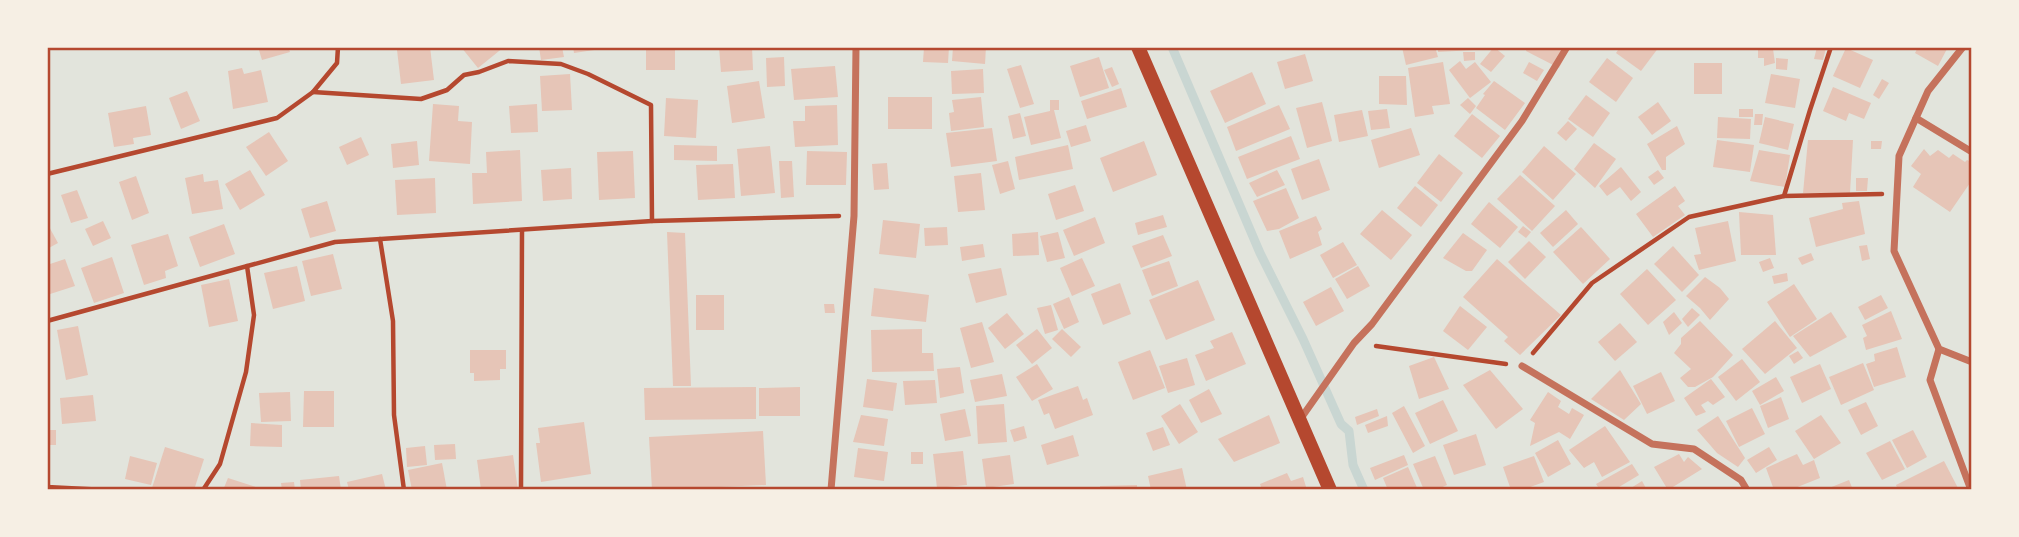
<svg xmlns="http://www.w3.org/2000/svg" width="2019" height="537" font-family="Montserrat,sans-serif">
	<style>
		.green { fill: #e2e4dc }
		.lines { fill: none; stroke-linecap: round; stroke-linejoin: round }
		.stream { stroke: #c9d6d2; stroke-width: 9 }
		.building { fill: #e6c5b7 }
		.path { stroke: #b5482f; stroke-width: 4.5 }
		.minor { stroke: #c5725c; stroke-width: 7 }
		.secondary { stroke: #b5482f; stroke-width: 14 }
		.neatline { fill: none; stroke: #b5482f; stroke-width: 2.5 }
	</style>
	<rect width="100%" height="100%" fill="#f6efe4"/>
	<rect class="green" x="47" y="47" width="1925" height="443"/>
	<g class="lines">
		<path class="stream" d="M1172 47 1260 253 1303 339 1341 424 1349 431 1353 465 1364 490"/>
	</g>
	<g class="building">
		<path d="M258 47H288L290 52 262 60Z"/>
		<path d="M419 47H430L434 80 401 84 397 50Z"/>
		<path d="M461 47H504L478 68Z"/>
		<path d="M539 47H562L564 57 541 60Z"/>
		<path d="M573 47H601V49L574 53Z"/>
		<rect x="646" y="47" width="29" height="23"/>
		<path d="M719 47H752L753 70 721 72Z"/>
		<path d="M924 47H949L948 63 923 62Z"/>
		<path d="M953 47H986L985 64 952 61Z"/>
		<path d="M1402 47H1435L1438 57 1406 65Z"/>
		<path d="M1438 47H1474V50L1438 52Z"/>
		<path d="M1494 47 1505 56 1491 72 1480 64Z"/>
		<path d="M1527 47H1570L1559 68 1526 51Z"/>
		<path d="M1620 47H1659L1641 71 1616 53Z"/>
		<path d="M1817 47 1826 48 1823 60 1814 59Z"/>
		<path d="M1918 47H1948L1938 66 1915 53Z"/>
		<path d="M1846 48 1873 60 1860 88 1833 76Z"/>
		<path d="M1758 49H1773L1775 63 1764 66V58H1758Z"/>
		<path d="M1463 52H1475V60L1464 61Z"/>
		<path d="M1305 54 1313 81 1285 89 1277 62Z"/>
		<path d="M784 57 785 86 767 87 766 58Z"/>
		<path d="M1099 57 1109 88 1080 97 1070 66Z"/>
		<path d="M1607 58 1633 78 1616 102 1589 82Z"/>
		<path d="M1776 58 1788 59 1787 70 1776 69Z"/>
		<path d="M1460 61 1466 69 1475 62 1491 82 1470 98 1449 70Z"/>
		<path d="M1443 62 1450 104 1432 106 1434 114 1415 117 1408 68Z"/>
		<path d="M1529 62 1544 70 1537 81 1523 73Z"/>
		<rect x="1694" y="63" width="28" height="31"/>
		<path d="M1021 65 1034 104 1020 108 1007 69Z"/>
		<path d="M835 66 838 97 794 100 791 69Z"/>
		<path d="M1112 67 1119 84 1112 87 1104 70Z"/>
		<path d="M242 68 244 74 261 70 268 102 233 109 228 71Z"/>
		<path d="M983 69 984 93 952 94 951 71Z"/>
		<path d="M1252 72 1266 104 1225 123 1210 91Z"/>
		<path d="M570 74 572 110 542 111 540 76Z"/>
		<path d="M1771 74 1800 79 1795 108 1765 103Z"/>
		<path d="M1379 76H1406L1407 105 1379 104Z"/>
		<path d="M1882 79 1889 83 1879 99 1873 95Z"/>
		<path d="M759 81 765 118 732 123 727 86Z"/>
		<path d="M1494 81 1525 103 1505 130 1476 108 1485 95 1483 94Z"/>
		<path d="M1833 87 1871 103 1864 119 1849 113 1846 121 1823 111Z"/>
		<path d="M1121 88 1127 107 1087 119 1081 101Z"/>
		<path d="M187 91 200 121 181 129 169 98Z"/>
		<path d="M1586 95 1610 113 1593 137 1568 119Z"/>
		<rect x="888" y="97" width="44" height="32"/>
		<path d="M981 97 984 127 951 131 949 113 954 112 952 100Z"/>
		<path d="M666 98 698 100 696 138 664 136Z"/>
		<path d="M1468 98 1476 106 1470 114 1460 105Z"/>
		<path d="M1050 100H1059V110H1054L1061 138 1031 145 1024 117 1050 111Z"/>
		<path d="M1322 102 1332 141 1307 148 1296 108Z"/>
		<path d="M1658 102 1671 121 1652 135 1638 117Z"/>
		<path d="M433 104 459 106 458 121 472 122 470 164 429 161Z"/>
		<path d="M537 104 538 132 511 133 509 106Z"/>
		<path d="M837 105 838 145 795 147 793 121H805V106Z"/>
		<path d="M1279 105 1290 129 1236 151 1227 127Z"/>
		<path d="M146 106 151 135 133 138 134 144 114 147 108 113Z"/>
		<path d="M1387 109 1390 128 1371 130 1368 111Z"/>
		<rect x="1739" y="109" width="14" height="8"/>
		<path d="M1362 110 1368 136 1339 142 1334 115Z"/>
		<path d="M1020 113 1026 136 1013 139 1008 116Z"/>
		<path d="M1472 114 1500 136 1482 158 1454 136Z"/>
		<path d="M1755 114H1763L1762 125H1754Z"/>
		<path d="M1718 117 1751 119 1750 139 1717 138Z"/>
		<path d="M1765 117 1794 124 1788 150 1759 143Z"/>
		<path d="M1568 121 1577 129 1566 141 1557 133Z"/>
		<path d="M1086 125 1091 141 1071 147 1066 131Z"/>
		<path d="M1677 126 1685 144 1666 157V170H1662L1647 144Z"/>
		<path d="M992 128 997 161 951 167 946 133Z"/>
		<path d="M1411 128 1420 155 1379 168 1371 140Z"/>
		<path d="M269 132 288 161 266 176 246 147Z"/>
		<path d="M1291 136 1300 159 1247 179 1238 157Z"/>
		<path d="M361 137 369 155 347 165 339 147Z"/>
		<path d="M1717 140 1754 145 1750 172 1713 167Z"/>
		<path d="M1808 140H1853L1850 193H1803Z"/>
		<path d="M417 141 419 165 393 168 391 144Z"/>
		<path d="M1144 141 1157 175 1113 192 1100 158Z"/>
		<path d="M1871 141H1882L1881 149H1871Z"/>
		<path d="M1594 143 1616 159 1595 188 1574 169Z"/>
		<path d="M674 145 717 146V161L674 160Z"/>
		<path d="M1068 145 1073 169 1019 180 1015 157Z"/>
		<path d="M770 146 775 193 741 196 737 149Z"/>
		<path d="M1544 146 1576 174 1553 200 1522 172Z"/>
		<path d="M1924 149 1930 156 1938 150 1949 158 1953 154 1965 162 1967 160 1972 162V180L1950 212 1913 187 1921 174 1911 166Z"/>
		<path d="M520 150 522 201 473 204 472 173H487L486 152Z"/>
		<path d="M1759 150 1790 155 1785 187 1750 181Z"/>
		<path d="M633 151 635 198 599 200 597 152Z"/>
		<path d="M807 151 847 152 846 185H806Z"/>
		<path d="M1439 154 1463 173 1441 202 1417 183Z"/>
		<path d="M1319 159 1330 190 1302 200 1291 169Z"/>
		<path d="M779 161H792L794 197 781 198Z"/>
		<path d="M1008 161 1015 189 1000 194 992 165Z"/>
		<path d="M887 163 889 189 874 190 872 164Z"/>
		<path d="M733 164 735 198 698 200 696 165Z"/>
		<path d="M1621 167 1641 192 1631 201 1620 187 1607 196 1599 186Z"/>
		<path d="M571 168 572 199 543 201 541 170Z"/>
		<path d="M250 170 265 195 240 210 225 184Z"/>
		<path d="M1277 170 1285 185 1257 197 1249 183Z"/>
		<path d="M1658 170 1664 178 1654 185 1648 177Z"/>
		<path d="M981 173 985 210 958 212 954 176Z"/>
		<path d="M203 174 204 182 218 180 223 209 192 214 185 178Z"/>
		<path d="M1520 175 1555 206 1532 231 1497 199Z"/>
		<path d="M136 176 149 213 132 220 119 182Z"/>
		<path d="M435 178 436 213 397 215 395 180Z"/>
		<path d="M1856 178H1868L1867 191H1856Z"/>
		<path d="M1075 185 1084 211 1056 220 1048 194Z"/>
		<path d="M1415 186 1438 205 1421 227 1397 208Z"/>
		<path d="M1675 186 1685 201 1678 206 1685 215 1653 237 1636 214Z"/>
		<path d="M1286 188 1299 218 1279 229 1267 231 1253 201Z"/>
		<path d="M77 190 88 218 71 223 61 195Z"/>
		<path d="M327 201 336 231 310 238 301 209Z"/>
		<path d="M1859 201 1865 234 1816 247 1809 218 1843 209 1842 203Z"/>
		<path d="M1489 202 1518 227 1500 248 1471 224Z"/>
		<path d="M1382 210 1412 235 1391 260 1360 234Z"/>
		<path d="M1566 210 1578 224 1553 247 1540 233Z"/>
		<path d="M1739 212 1773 215 1776 255H1741Z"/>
		<path d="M1163 215 1167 227 1138 235 1135 223Z"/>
		<path d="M1316 216 1322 229 1318 232 1322 245 1290 259 1279 231Z"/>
		<path d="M1095 217 1105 243 1074 256 1063 230Z"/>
		<path d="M883 220 920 224 916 258 879 254Z"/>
		<path d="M103 221 111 238 93 246 85 229Z"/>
		<path d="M1728 221 1736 261 1699 270 1694 255 1701 254 1695 228Z"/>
		<path d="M47 223 58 243 47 249Z"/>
		<path d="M224 224 235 254 200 267 189 237Z"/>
		<path d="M1523 226 1531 232 1526 238 1518 232Z"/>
		<path d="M947 227 948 245 925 246 924 228Z"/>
		<path d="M1581 227 1610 259 1583 284 1553 252Z"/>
		<path d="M667 232 685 233 691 386H673Z"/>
		<path d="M1038 232 1039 255 1013 256 1012 234Z"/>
		<path d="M1058 232 1065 258 1047 262 1040 236Z"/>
		<path d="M1463 233 1487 250 1472 271H1466L1443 258Z"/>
		<path d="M168 234 178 266 165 271 166 278 144 285 131 245Z"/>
		<path d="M1163 235 1172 256 1141 268 1132 246Z"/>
		<path d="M1529 241 1546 257 1525 279 1508 262Z"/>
		<path d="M1343 242 1357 265 1333 278 1320 255Z"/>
		<path d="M983 244 985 257 962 261 960 247Z"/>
		<path d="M1867 245 1870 259 1862 261 1859 246Z"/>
		<path d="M1673 246 1699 275 1682 292 1654 264Z"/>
		<path d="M1811 253 1814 260 1802 265 1798 258Z"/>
		<path d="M333 254 342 289 311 296 302 261Z"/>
		<path d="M112 257 124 293 94 303 81 268Z"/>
		<path d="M1082 258 1095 286 1072 296 1060 268Z"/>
		<path d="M1770 258 1774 268 1763 272 1759 262Z"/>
		<path d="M65 259 75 286 47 295V265Z"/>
		<path d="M1497 259 1561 315 1520 355 1504 341 1508 337 1463 297Z"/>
		<path d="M1169 261 1178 286 1152 296 1142 270Z"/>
		<path d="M297 266 305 301 273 309 264 273Z"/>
		<path d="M1358 266 1370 286 1347 299 1335 279Z"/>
		<path d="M1001 268 1007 295 976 303 968 274Z"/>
		<path d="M1647 269 1676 300 1648 325 1620 294Z"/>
		<path d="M1787 273 1788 281 1774 284 1772 276Z"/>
		<path d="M1705 277 1720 288 1729 299 1710 320 1700 308 1686 296Z"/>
		<path d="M229 279 238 321 209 327 201 285Z"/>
		<path d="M1198 280 1215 320 1166 340 1149 300Z"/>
		<path d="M1120 283 1131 314 1103 325 1091 294Z"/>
		<path d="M1794 284 1817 319 1790 337 1767 302Z"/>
		<path d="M1331 287 1344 311 1316 326 1303 302Z"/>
		<path d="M874 288 929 295 926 322 871 316Z"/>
		<rect x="696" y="295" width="28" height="35"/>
		<path d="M1881 295 1888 308 1865 320 1858 307Z"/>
		<path d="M1069 297 1079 322 1064 329 1053 304Z"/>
		<path d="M824 304H834L835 313H825Z"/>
		<path d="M1051 305 1058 330 1045 334 1037 308Z"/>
		<path d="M1460 306 1487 327 1468 350 1443 331Z"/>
		<path d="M1692 308 1700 315 1688 327 1682 319Z"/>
		<path d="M1891 311 1902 339 1866 350 1863 338 1867 336 1862 325Z"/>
		<path d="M1674 312 1682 323 1669 335 1663 322Z"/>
		<path d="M1831 312 1847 337 1810 357 1793 336Z"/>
		<path d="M1007 313 1024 334 1005 349 988 328Z"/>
		<path d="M1700 321 1733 355 1713 377 1695 387H1688L1680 378 1691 369 1674 353 1681 344V338Z"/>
		<path d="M1775 321 1797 348 1765 374 1742 349Z"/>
		<path d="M982 322 994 362 971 368 960 328Z"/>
		<path d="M1620 323 1637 342 1615 361 1598 342Z"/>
		<path d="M78 326 88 375 66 380 57 330Z"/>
		<path d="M922 329V353H933L934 371 872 372 871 330Z"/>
		<path d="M1037 329 1052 348 1032 364 1016 345Z"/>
		<path d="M1062 329 1081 347 1071 357 1052 339Z"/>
		<path d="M1232 332 1246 364 1206 381 1195 355 1214 348 1210 341Z"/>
		<path d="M1897 347 1906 377 1874 387 1866 364 1875 361 1874 354Z"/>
		<path d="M470 350H506V369H500V380L474 381V373H470Z"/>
		<path d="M1150 350 1165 388 1133 400 1118 362Z"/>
		<path d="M1798 351 1803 358 1794 364 1789 356Z"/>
		<path d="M1434 357 1449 389 1419 399 1409 366Z"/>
		<path d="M1187 358 1195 385 1168 393 1159 366Z"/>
		<path d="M1742 359 1760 382 1736 401 1718 377Z"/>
		<path d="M1863 363 1874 390 1841 405 1829 377Z"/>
		<path d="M1037 364 1053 389 1032 401 1016 377Z"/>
		<path d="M1820 364 1831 389 1802 403 1790 377Z"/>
		<path d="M960 367 964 393 940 398 937 369Z"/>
		<path d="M1490 370 1523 409 1496 429 1463 385Z"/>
		<path d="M1620 370 1641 404 1624 420 1591 399Z"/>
		<path d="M1661 372 1675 401 1647 414 1633 386Z"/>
		<path d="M1002 374 1007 396 975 402 970 380Z"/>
		<path d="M1776 377 1784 391 1760 405 1752 391Z"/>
		<path d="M867 379 897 383 893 411 863 407Z"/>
		<path d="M1711 379 1725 397 1713 405 1708 401 1701 405 1706 412 1696 416 1684 398Z"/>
		<path d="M935 380 937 403 905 405 903 381Z"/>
		<path d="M1078 386 1083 400 1087 398 1093 415 1055 429 1049 413 1044 415 1038 400Z"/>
		<path d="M756 387V419L645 420 644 388Z"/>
		<path d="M800 387V416H759V388Z"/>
		<path d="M1209 389 1222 414 1201 423 1189 400Z"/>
		<path d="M304 391H334V427H303Z"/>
		<path d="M290 392 291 421 261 422 259 393Z"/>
		<path d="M1548 392 1561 401 1558 407 1569 414 1572 408 1584 415 1570 439 1559 432 1530 446 1535 423 1530 420Z"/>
		<path d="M93 395 96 421 62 424 60 398Z"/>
		<path d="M1781 397 1789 419 1768 428 1760 406Z"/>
		<path d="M1443 400 1458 431 1430 444 1415 413Z"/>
		<path d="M1866 402 1878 426 1861 435 1848 410Z"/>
		<path d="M1004 404 1007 442 978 444 976 406Z"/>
		<path d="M1180 404 1198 432 1179 444 1161 416Z"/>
		<path d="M1404 406 1425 446 1413 453 1392 413Z"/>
		<path d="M1752 408 1765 434 1739 447 1726 421Z"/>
		<path d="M965 409 971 436 945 441 940 414Z"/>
		<path d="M1377 409 1379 416 1357 425 1355 417Z"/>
		<path d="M861 415 888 419 884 446 853 442Z"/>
		<path d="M1269 415 1280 443 1234 462 1218 439Z"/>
		<path d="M1821 415 1841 443 1814 459 1795 431Z"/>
		<path d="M1387 416 1388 426 1368 433 1365 425Z"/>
		<path d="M1718 416 1745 458 1738 467 1717 453 1697 430Z"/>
		<path d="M584 422 591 474 541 482 536 443H540L538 428Z"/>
		<path d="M251 423 282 425V447L250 446Z"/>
		<path d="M1024 426 1027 438 1014 442 1010 430Z"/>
		<path d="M1605 426 1630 462 1602 477 1594 462 1584 468 1569 450Z"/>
		<path d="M1163 427 1170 445 1153 451 1146 433Z"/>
		<rect x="47" y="430" width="9" height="15"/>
		<path d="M1913 430 1927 457 1907 468 1892 440Z"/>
		<path d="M763 431 766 485 652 490 649 437Z"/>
		<path d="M1476 434 1486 465 1454 475 1443 445Z"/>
		<path d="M1073 435 1079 456 1047 465 1041 445Z"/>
		<path d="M1558 440 1571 464 1548 477 1535 453Z"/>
		<path d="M1890 441 1905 469 1882 480 1866 453Z"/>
		<path d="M455 444 456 459 435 460 434 445Z"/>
		<path d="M425 446 427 465 407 467 406 448Z"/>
		<path d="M165 447 204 459 194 490H159L152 488Z"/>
		<path d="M1769 447 1777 460 1756 473 1747 460Z"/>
		<path d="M858 448 888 452 884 481 854 477Z"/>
		<path d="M963 451 967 485 937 488 933 454Z"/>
		<rect x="911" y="452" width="12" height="12"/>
		<path d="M1679 454 1684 462 1688 457 1702 469 1668 490 1654 467Z"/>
		<path d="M1797 454 1803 465 1814 460 1820 478 1790 490H1774L1766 468Z"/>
		<path d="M513 455 518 490H481L477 460Z"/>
		<path d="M1010 455 1014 484 986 488 982 459Z"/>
		<path d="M1404 455 1408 465 1375 480 1370 468Z"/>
		<path d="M130 456 157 463 151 485 125 479Z"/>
		<path d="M1435 456 1447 485 1436 490H1424L1413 464Z"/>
		<path d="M1534 456 1544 482 1522 490H1511L1503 467Z"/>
		<path d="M1944 461 1959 490H1898L1896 485Z"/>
		<path d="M442 463 447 490H412L408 470Z"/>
		<path d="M1632 464 1639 475 1614 490H1600L1596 484Z"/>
		<path d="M1408 467 1418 490H1388L1383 478Z"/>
		<path d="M1182 468 1187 490H1151L1148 476Z"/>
		<path d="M1287 473 1291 481 1303 477 1307 490H1262L1260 484Z"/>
		<path d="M382 474 386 490H349L347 482Z"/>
		<path d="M339 476 341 490H301L300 480Z"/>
		<path d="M228 478 262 489V490H223Z"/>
		<path d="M1849 480 1853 490H1830L1829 488Z"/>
		<path d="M1642 481 1647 490H1632L1631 488Z"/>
		<path d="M294 482 295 490H282L281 483Z"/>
		<path d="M1137 485V490H1100V486Z"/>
	</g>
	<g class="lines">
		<g class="path">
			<path d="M313 92 421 99 447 90 464 75 479 72 508 61 561 64 588 74 651 105 652 221"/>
			<path d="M47 174 277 118 313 92 337 63 338 47"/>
			<path d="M1784 196 1810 110 1831 47"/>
			<path d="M380 239 393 321 394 415 404 490"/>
			<path d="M47 321 335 242 652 221 839 216"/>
			<path d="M1376 346 1506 364"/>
			<path d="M1533 353 1592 283 1689 217 1784 196 1882 194"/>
			<path d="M47 487 106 490"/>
			<path d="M203 490 220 464 246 372 254 315 247 266"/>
			<path d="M521 490 522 231"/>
		</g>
		<g class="minor">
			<path d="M1963 47 1928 91 1899 156 1894 251 1939 349 1972 362"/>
			<path d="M1916 118 1972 152"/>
			<path d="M1939 349 1930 380 1971 490"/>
			<path d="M1522 366 1652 444 1694 449 1741 480 1747 490"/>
			<path d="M1299 421 1354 343 1372 324 1522 121 1567 47"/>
			<path d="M831 490 854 216 856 47"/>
		</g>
		<path class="secondary" d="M1138 47 1330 490"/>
	</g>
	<rect width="2019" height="537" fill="none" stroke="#f6efe4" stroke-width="98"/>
	<rect x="49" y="49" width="1921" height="439" class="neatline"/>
</svg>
